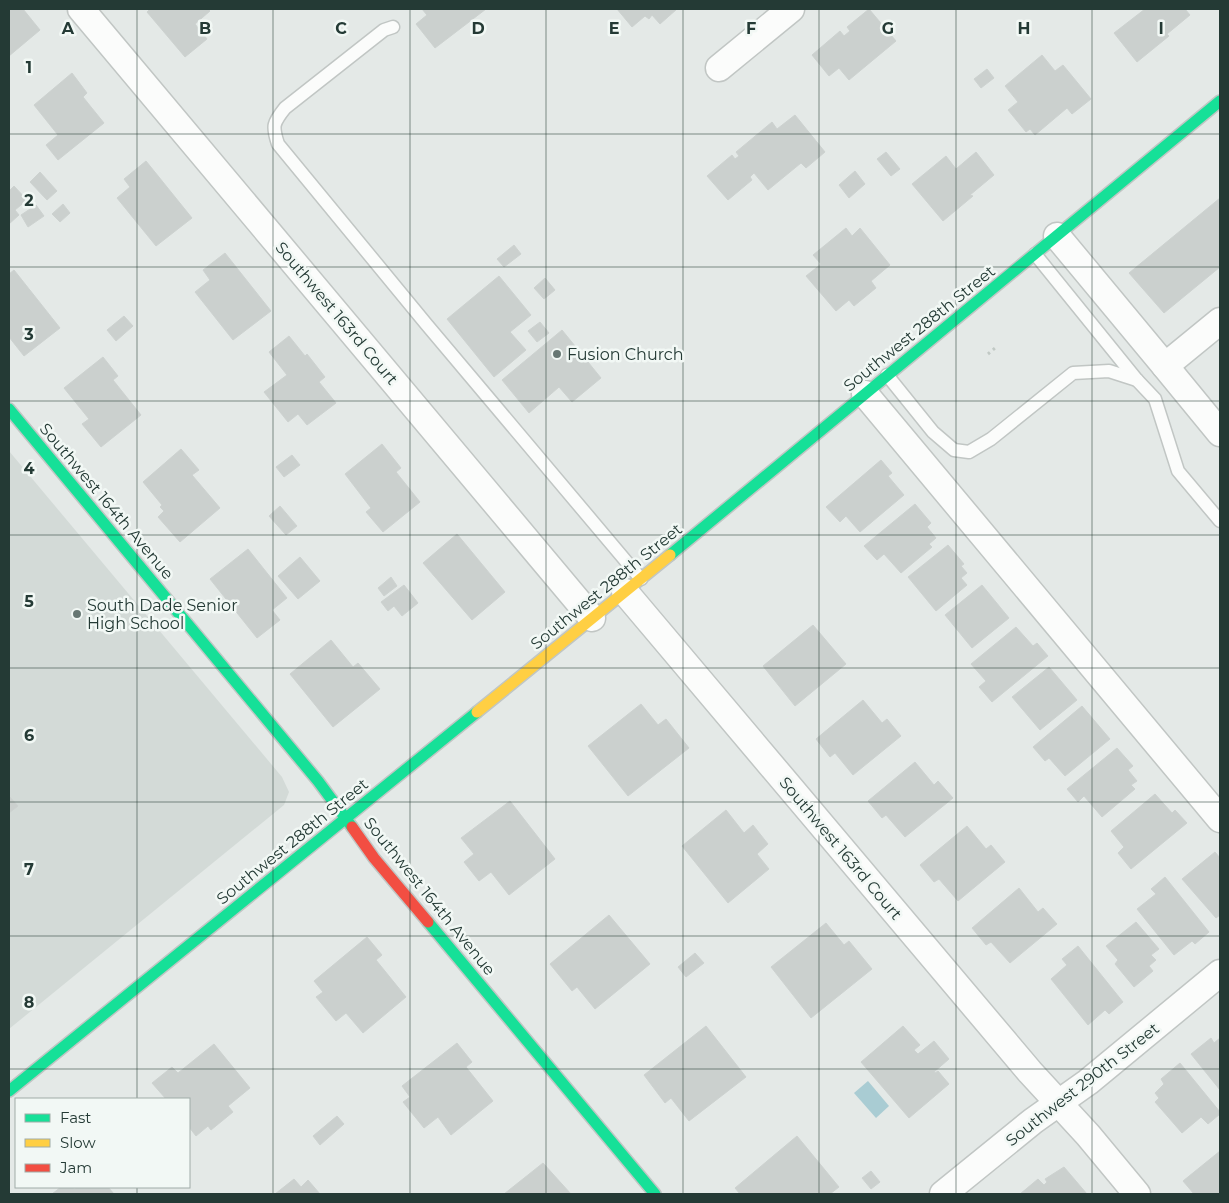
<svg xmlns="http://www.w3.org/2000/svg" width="1229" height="1203" font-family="Montserrat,sans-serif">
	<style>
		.built { fill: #d3dad7 }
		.water { fill: #a9ccd3 }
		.building { fill: #cbd0ce; stroke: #cdd2d0 }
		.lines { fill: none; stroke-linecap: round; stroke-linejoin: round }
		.lane-casing { stroke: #c1c6c4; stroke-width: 15 }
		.street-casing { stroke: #c1c6c4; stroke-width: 29 }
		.fast-casing { stroke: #c0c6c4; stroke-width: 14 }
		.slow-casing { stroke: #c0c6c4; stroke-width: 14 }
		.jam-casing { stroke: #c0c6c4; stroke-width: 14 }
		.path { stroke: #c1c9c5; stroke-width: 3; stroke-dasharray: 2.5 4; stroke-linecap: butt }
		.lane { stroke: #fbfcfb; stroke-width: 12 }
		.street { stroke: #fbfcfb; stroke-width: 26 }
		.fast { stroke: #16e098; stroke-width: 11 }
		.slow { stroke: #ffcf43; stroke-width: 11 }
		.jam { stroke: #f24e42; stroke-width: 11 }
		.grid { fill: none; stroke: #243a35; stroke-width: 1; stroke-opacity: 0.55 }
		.poi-dot { fill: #677773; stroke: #f2f8f5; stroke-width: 2 }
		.labels { text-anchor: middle; stroke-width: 5; stroke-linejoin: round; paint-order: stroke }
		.street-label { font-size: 16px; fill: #243a35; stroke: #f2f8f5 }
		.poi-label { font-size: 16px; fill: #243a35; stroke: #f2f8f5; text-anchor: start }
		.grid-label { font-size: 16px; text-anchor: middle; font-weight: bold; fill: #243a35; stroke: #f2f8f5; stroke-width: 5; stroke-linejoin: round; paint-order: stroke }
	</style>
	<rect width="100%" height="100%" fill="#e4e9e7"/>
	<path class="built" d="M9 451 282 777 289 792 284 805 9 1029Z"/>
	<path class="water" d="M868 1081 889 1106 876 1118 854 1093Z"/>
	<g class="building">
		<path d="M9 9H23L40 30 9 56Z"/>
		<path d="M150 9H208L210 11 195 24 207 39 185 57 147 12Z"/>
		<path d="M422 9H486L435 48 416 24 427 15Z"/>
		<path d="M617 9H677L660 24 652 15 649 19 645 16 632 27Z"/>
		<path d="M869 9 896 41 849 80 839 68 829 76 812 55 840 31 844 36 850 31 847 27Z"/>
		<path d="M1145 9H1185L1190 15 1167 34 1169 36 1137 62 1114 33Z"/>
		<path d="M1042 55 1055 71 1063 65 1091 99 1072 114 1067 108 1035 135 1030 129 1026 132 1008 110 1018 102 1005 86Z"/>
		<path d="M987 69 994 78 981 88 974 79Z"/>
		<path d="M72 73 87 93 83 97 104 123 58 160 46 145 58 135 34 105Z"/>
		<path d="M795 115 825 152 806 168 801 163 768 190 754 173 750 177 752 180 728 200 707 176 732 155 735 159 739 156 736 152 772 122 777 129Z"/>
		<path d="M886 152 900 169 891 176 877 159Z"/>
		<path d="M976 152 994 175 970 195 973 196 943 221 912 184 946 156 956 169Z"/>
		<path d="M146 161 192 218 156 246 117 198 130 187 124 179Z"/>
		<path d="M855 171 865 184 849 198 839 185Z"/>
		<path d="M40 172 57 191 47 200 30 182Z"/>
		<path d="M14 186 27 200 15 210 19 215 9 224V191Z"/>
		<path d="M1220 198V267L1164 313 1129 273Z"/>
		<path d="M63 204 70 213 60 222 52 214Z"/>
		<path d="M36 205 44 216 28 227 21 215Z"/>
		<path d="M846 228 852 236 860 228 890 265 871 281 876 288 854 306 849 300 836 311 806 276 821 264 813 255Z"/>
		<path d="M514 245 521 254 504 267 497 259Z"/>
		<path d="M225 253 271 311 233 340 195 292 210 280 203 270Z"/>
		<path d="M14 270 60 328 24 356 9 337V274Z"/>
		<path d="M499 276 531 315 510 332 526 350 494 377 447 319Z"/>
		<path d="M545 278 555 290 544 299 534 288Z"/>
		<path d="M124 316 133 326 116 341 107 330Z"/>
		<path d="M540 322 549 333 537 342 528 331Z"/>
		<path d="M562 330 601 378 572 402 559 387 529 413 502 380Z"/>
		<path d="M289 336 305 356 307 354 325 377 319 382 336 403 307 425 298 414 288 422 264 392 287 375 269 352Z"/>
		<path d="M103 357 118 376 113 380 141 415 101 447 82 424 89 419 64 388Z"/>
		<path d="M382 444 401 468 396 472 420 502 383 532 366 512 371 508 345 474Z"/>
		<path d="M181 449 199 470 192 475 220 508 180 542 158 517 164 511 160 507 162 505 143 482Z"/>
		<path d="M292 455 300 465 284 477 276 467Z"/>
		<path d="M881 460 892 473 888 476 904 495 860 532 846 516 840 522 826 507Z"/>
		<path d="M915 504 931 523 927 527 936 538 929 544 932 547 901 573 884 554 877 560 864 546Z"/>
		<path d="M280 506 297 526 286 535 269 516Z"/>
		<path d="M457 534 505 592 472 620 423 563Z"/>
		<path d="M948 545 964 564 961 566 967 573 961 578 967 585 936 611 908 577Z"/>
		<path d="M248 549 287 598 272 610 280 620 257 638 210 579Z"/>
		<path d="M300 557 320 581 298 599 278 576Z"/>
		<path d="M391 577 397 586 384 596 378 588Z"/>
		<path d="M404 585 418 603 402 616 394 606 388 611 381 602Z"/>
		<path d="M982 585 1009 618 972 648 945 615Z"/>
		<path d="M813 625 846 664 795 706 763 666Z"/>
		<path d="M1016 627 1033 646 1037 643 1048 656 992 702 979 687 986 681 971 664Z"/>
		<path d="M331 640 353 667 358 663 380 689 333 727 290 674Z"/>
		<path d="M1049 667 1077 700 1040 730 1012 697Z"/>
		<path d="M863 700 882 723 887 719 901 736 853 775 835 753 830 757 816 739Z"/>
		<path d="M641 704 658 725 666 719 689 748 628 796 588 746Z"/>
		<path d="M1082 706 1110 739 1065 776 1049 758 1045 761 1033 747Z"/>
		<path d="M1117 748 1133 766 1128 770 1137 781 1131 785 1135 789 1102 817 1084 796 1078 802 1067 789Z"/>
		<path d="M915 762 934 785 938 781 953 798 905 837 886 815 882 818 868 801Z"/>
		<path d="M1155 794 1172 813 1175 810 1187 823 1131 869 1118 853 1124 847 1111 831Z"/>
		<path d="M9 796 18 806 9 813Z"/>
		<path d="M510 801 555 859 509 895 491 872 479 881 464 862 474 854 461 838Z"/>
		<path d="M726 810 744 833 753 825 768 844 757 854 769 869 728 903 682 846Z"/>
		<path d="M967 826 986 849 991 845 1005 862 958 901 939 879 934 882 920 865Z"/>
		<path d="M1215 852 1220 858V915L1216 918 1182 879Z"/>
		<path d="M1165 877 1209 932 1195 944 1192 941 1174 955 1137 909 1156 894 1151 889Z"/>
		<path d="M1019 888 1038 912 1043 908 1057 924 1010 963 991 942 986 945 972 928Z"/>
		<path d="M609 915 650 964 595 1009 577 987 572 991 550 964Z"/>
		<path d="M1136 922 1159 949 1151 955 1156 960 1149 966 1153 971 1134 987 1115 964 1118 960 1106 946Z"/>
		<path d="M826 923 844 945 849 941 872 969 811 1018 771 967Z"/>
		<path d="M367 937 382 955 376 960 406 997 363 1033 346 1013 336 1021 316 997 323 992 314 981Z"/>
		<path d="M1078 946 1123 1002 1109 1014 1105 1010 1088 1025 1051 979 1067 965 1062 959Z"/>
		<path d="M695 953 704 963 686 977 678 967Z"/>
		<path d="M706 1026 746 1077 689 1121 671 1098 665 1103 644 1075Z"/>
		<path d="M903 1026 920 1045 914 1050 918 1054 934 1041 949 1059 934 1072 935 1073 938 1071 949 1084 909 1118 861 1062Z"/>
		<path d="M1211 1038 1214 1043 1220 1038V1090L1191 1054Z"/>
		<path d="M457 1043 472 1062 466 1067 493 1101 451 1135 438 1117 424 1128 403 1102 410 1097 402 1086Z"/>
		<path d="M214 1044 250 1088 228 1106 233 1112 211 1130 208 1126 196 1136 189 1127V1099H166L152 1083 172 1067 178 1073Z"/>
		<path d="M1180 1063 1220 1112V1114L1208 1124 1201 1117 1182 1133 1155 1102 1159 1098 1155 1093 1164 1084 1161 1079Z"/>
		<path d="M337 1116 344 1124 320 1145 313 1136Z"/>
		<path d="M797 1136 839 1187 830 1194H740L735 1188Z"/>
		<path d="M1220 1151V1194H1194L1183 1181Z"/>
		<path d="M543 1163 571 1194H504Z"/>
		<path d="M1064 1167 1087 1194H1020L1038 1179 1044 1185 1047 1182 1045 1179Z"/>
		<path d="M871 1171 880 1182 871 1189 862 1178Z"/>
		<path d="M294 1179 301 1187 308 1180 320 1194H275Z"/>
		<path d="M61 1187H72L74 1189 78 1187H108L114 1194H52Z"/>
	</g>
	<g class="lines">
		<g class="lane-casing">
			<g id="lane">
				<path d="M393 27 384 30 285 108C273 123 272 126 278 144L427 325 641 579"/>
				<path d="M1035 254 1137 380 1155 399 1178 471 1220 521"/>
				<path d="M887 375 933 432 954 450 969 452 991 439 1073 373 1109 371 1137 380"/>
			</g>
		</g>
		<g class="street-casing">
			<g id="street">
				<path d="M81 9 592 618"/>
				<path d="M719 68 791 9"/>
				<path d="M1057 236 1165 366 1220 321"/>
				<path d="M1165 366 1220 433"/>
				<path d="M865 394 1220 819"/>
				<path d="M625 592 1030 1072 1088 1135 1137 1194"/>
				<path d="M943 1194 1033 1121 1088 1082 1220 973"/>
			</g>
		</g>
		<g class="fast-casing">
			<g id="fast">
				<path d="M9 409 318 781 352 827"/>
				<path d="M670 555 1220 101"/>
				<path d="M428 922 655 1194"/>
				<path d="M9 1091 477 712"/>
			</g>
		</g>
		<g class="slow-casing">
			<path id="slow" d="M477 712 670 555"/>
		</g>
		<g class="jam-casing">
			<path id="jam" d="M352 827 374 858 428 922"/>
		</g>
		<path class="path" d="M988 354 995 348"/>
		<use href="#lane" class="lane"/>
		<use href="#street" class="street"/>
		<use href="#fast" class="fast"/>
		<use href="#slow" class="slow"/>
		<use href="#jam" class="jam"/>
	</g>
	<path class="grid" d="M137 9V1099M273 9V1194M410 9V1194M546 9V1194M683 9V1194M819 9V1194M956 9V1194M1092 9V1194M9 134H1220M9 267H1220M9 401H1220M9 535H1220M9 668H1220M9 802H1220M9 936H1220M9 1069H1220M137 1187V1194"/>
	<g class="poi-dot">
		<circle cx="557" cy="354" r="5"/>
		<circle cx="77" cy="614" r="5"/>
	</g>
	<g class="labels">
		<g class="street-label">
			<text transform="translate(337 313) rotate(50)" y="6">Southwest 163rd Court</text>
			<text transform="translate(919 328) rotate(-39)" y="6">Southwest 288th Street</text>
			<text transform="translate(107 501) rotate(50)" y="6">Southwest 164th Avenue</text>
			<text transform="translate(606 586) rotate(-39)" y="6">Southwest 288th Street</text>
			<text transform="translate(292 841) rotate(-39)" y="6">Southwest 288th Street</text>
			<text transform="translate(841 848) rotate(50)" y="6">Southwest 163rd Court</text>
			<text transform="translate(430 896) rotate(51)" y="6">Southwest 164th Avenue</text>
			<text transform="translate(1082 1084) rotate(-38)" y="6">Southwest 290th Street</text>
		</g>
		<g class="poi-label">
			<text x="567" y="360">Fusion Church</text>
			<text x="87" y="611">South Dade Senior<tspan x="87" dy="18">High School</tspan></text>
		</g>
	</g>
	<g class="grid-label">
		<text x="68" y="34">A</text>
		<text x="205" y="34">B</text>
		<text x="341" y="34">C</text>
		<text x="478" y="34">D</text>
		<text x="614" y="34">E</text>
		<text x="751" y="34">F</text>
		<text x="888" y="34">G</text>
		<text x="1024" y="34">H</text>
		<text x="1161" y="34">I</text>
		<text x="29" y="73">1</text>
		<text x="29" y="206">2</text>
		<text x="29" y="340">3</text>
		<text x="29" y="474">4</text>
		<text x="29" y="607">5</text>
		<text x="29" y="741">6</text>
		<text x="29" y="875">7</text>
		<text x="29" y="1008">8</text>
	</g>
	<rect width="1229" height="1203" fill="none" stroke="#243a35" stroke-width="20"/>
	<rect x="15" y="1098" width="175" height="90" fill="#f2f8f5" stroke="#a0aca8"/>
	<rect x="25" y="1114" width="25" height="8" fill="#16e098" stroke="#a0aca8"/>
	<text x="60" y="1123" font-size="15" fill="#243a35">Fast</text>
	<rect x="25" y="1139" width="25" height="8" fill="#ffcf43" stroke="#a0aca8"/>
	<text x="60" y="1148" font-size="15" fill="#243a35">Slow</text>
	<rect x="25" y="1164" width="25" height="8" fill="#f24e42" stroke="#a0aca8"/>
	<text x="60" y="1173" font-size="15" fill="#243a35">Jam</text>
</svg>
